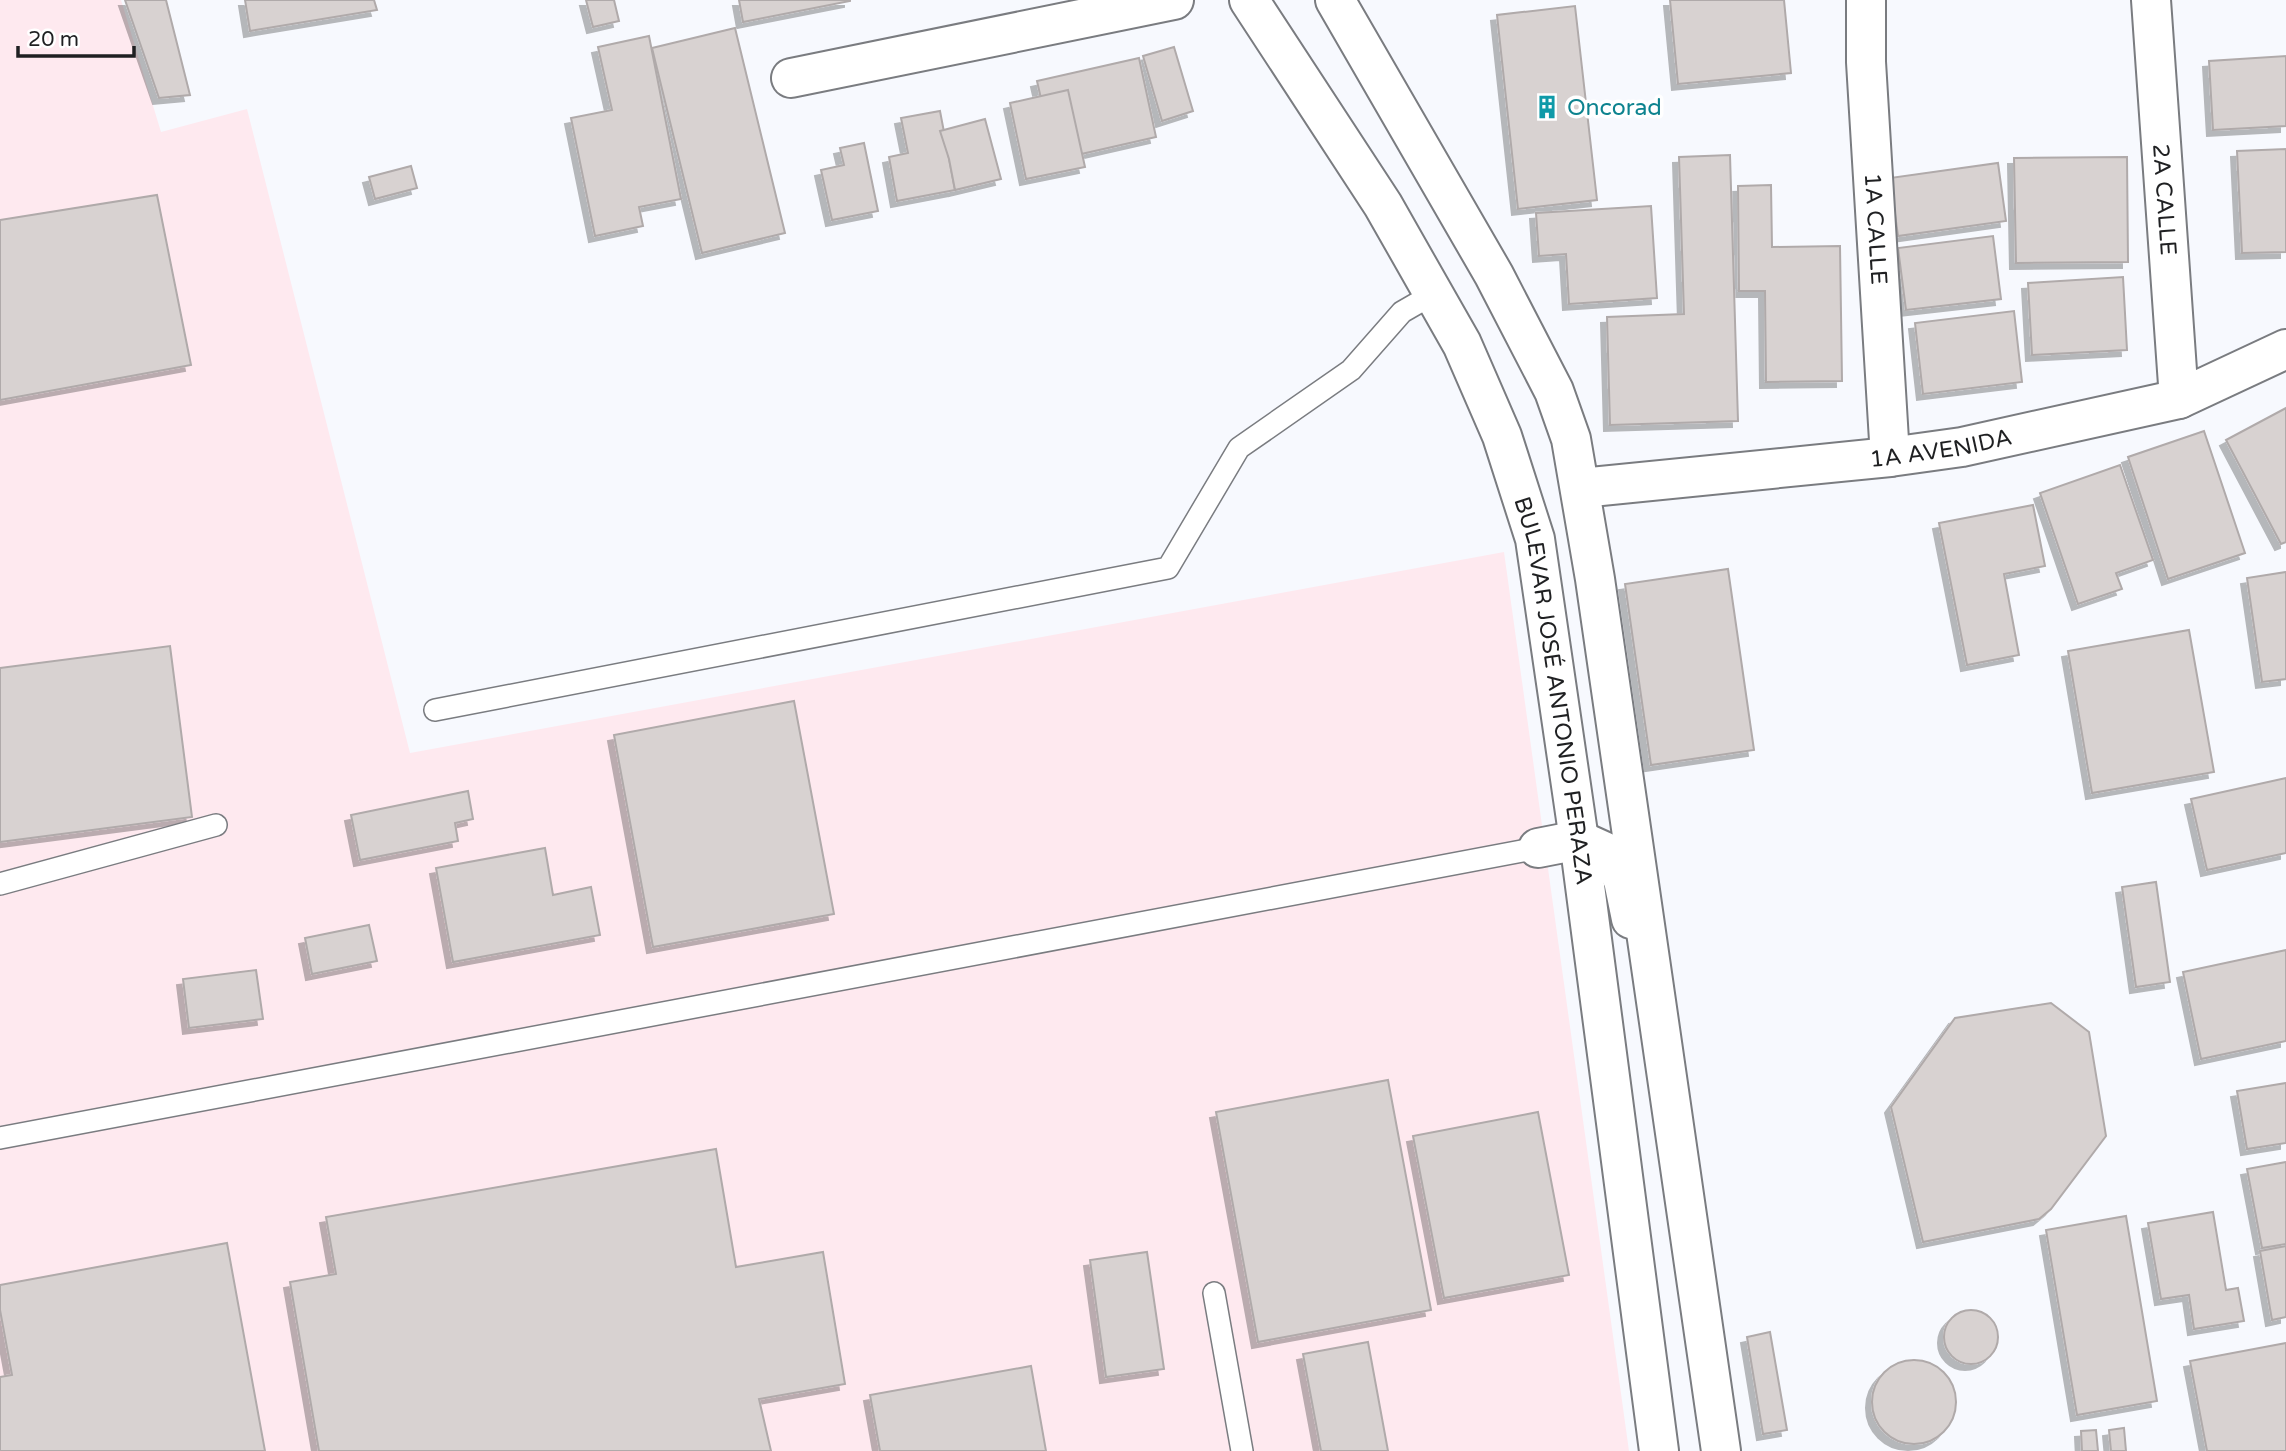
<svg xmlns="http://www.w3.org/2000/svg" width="2286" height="1451" font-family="'Varela Round',sans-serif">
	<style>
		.medical { fill: #fee9ef }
		.building { fill: #d8d2d1; stroke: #b0aaaa; stroke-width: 2; filter: url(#shadow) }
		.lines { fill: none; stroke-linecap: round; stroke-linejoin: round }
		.service-casing { stroke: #7a7c80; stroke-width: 24 }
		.minor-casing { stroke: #7a7c80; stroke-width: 42 }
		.tertiary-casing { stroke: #7a7c80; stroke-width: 42 }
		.service { stroke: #fff; stroke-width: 21 }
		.minor { stroke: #fff; stroke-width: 38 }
		.tertiary { stroke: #fff; stroke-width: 38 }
		.labels { text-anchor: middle; stroke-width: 7; stroke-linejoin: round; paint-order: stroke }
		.culture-label { font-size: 23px; fill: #0d838f; stroke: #fff; text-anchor: start }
		.street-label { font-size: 23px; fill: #1f2022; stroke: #fff }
	</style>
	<defs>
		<filter id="shadow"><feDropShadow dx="-6" dy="6" stdDeviation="0" flood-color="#0004"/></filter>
	</defs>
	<rect width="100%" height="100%" fill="#f7f9fe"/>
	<path class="medical" d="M0 0H121L161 132 247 109 410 753 1504 552 1629 1451H0Z"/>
	<g class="building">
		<path d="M125 0H166L190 95 159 98Z"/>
		<path d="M245 0H374L377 10 250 31Z"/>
		<path d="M586 0H614L619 21 593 27Z"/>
		<path d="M739 0H850V1L743 22Z"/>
		<path d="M1670 0H1784L1791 73 1678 84Z"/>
		<path d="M1575 6 1597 200 1518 209 1497 15Z"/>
		<path d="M735 28 785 233 702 253 652 48Z"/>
		<path d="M649 36 681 199 639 207 643 226 595 236 571 118 612 110 598 47Z"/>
		<path d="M1174 47 1193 111 1162 121 1143 56Z"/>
		<path d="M2286 56V126L2213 130 2209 61Z"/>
		<path d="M1139 58 1156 137 1055 160 1037 81Z"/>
		<path d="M1068 90 1085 167 1026 179 1010 103Z"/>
		<path d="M940 111 955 190 897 201 889 157 908 153 901 118Z"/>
		<path d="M985 119 1001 179 955 190 949 159 940 131Z"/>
		<path d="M864 143 878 211 832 220 821 170 844 165 840 148Z"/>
		<path d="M2286 149V252L2242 253 2237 151Z"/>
		<path d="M1730 155 1738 421 1610 425 1607 317 1684 314 1679 157Z"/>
		<path d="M2127 157 2128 262 2016 263 2014 158Z"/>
		<path d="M1998 163 2006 221 1898 236 1890 178Z"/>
		<path d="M411 166 417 188 375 199 369 177Z"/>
		<path d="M1771 185 1772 247 1840 246 1842 381 1766 382 1765 291H1739L1738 186Z"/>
		<path d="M157 195 191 365 0 400V220Z"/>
		<path d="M1651 206 1657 298 1569 304 1566 254 1539 256 1536 213Z"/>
		<path d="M1993 236 2001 299 1906 310 1898 248Z"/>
		<path d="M2123 277 2127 350 2032 355 2028 283Z"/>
		<path d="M2014 311 2022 382 1923 394 1915 323Z"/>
		<path d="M2286 408V542L2281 544 2226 440Z"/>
		<path d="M2204 431 2245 553 2168 579 2128 457Z"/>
		<path d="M2120 465 2153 560 2116 573 2122 589 2078 604 2040 493Z"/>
		<path d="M2033 505 2045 566 2004 574 2019 655 1967 665 1939 523Z"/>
		<path d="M1728 569 1754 750 1651 765 1625 584Z"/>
		<path d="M2286 572V679L2262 682 2247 578Z"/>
		<path d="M2189 630 2214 772 2092 793 2068 651Z"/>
		<path d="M170 646 192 817 0 842V668Z"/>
		<path d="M794 701 834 914 653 947 614 735Z"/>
		<path d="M2286 778V853L2207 870 2191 799Z"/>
		<path d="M468 791 473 819 455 823 458 841 360 860 351 815Z"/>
		<path d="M545 848 553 895 591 887 600 935 453 962 436 868Z"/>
		<path d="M2156 882 2170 982 2136 987 2122 887Z"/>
		<path d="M369 925 377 961 312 974 305 938Z"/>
		<path d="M2286 950V1041L2201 1059 2183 972Z"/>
		<path d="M256 970 263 1019 189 1028 183 979Z"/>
		<path d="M2051 1003 2089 1032 2106 1136 2051 1209 2039 1219 1923 1242 1891 1107 1955 1018Z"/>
		<path d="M1388 1080 1431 1310 1258 1342 1216 1112Z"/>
		<path d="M2286 1083V1143L2247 1149 2237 1091Z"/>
		<path d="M1538 1112 1569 1275 1444 1298 1413 1136Z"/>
		<path d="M716 1149 736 1267 823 1252 845 1384 759 1399 771 1451H319L290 1282 336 1274 326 1217Z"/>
		<path d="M2286 1162V1244L2262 1248 2247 1169Z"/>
		<path d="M2213 1212 2226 1290 2238 1288 2244 1321 2194 1329 2189 1295 2161 1299 2148 1223Z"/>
		<path d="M2126 1216 2157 1401 2077 1415 2046 1230Z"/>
		<path d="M227 1243 265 1451H0V1377L12 1375 0 1310V1285Z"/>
		<path d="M2286 1246V1317L2272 1320 2260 1251Z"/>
		<path d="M1147 1252 1164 1369 1106 1377 1090 1260Z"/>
		<circle cx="1971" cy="1337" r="27"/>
		<path d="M1770 1332 1787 1430 1763 1434 1747 1337Z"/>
		<path d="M1368 1342 1388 1451H1321L1303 1354Z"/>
		<path d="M2286 1343V1451H2207L2190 1361Z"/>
		<circle cx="1914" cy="1402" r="42"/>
		<path d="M1031 1366 1046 1451H880L870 1395Z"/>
		<path d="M2124 1428 2126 1451H2111L2109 1430Z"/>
		<path d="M2096 1430 2098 1451H2082L2081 1431Z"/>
	</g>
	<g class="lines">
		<g class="service-casing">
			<g id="service">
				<path d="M435 710 1168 568 1239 448 1351 370 1402 312 1435 293"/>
				<path d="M0 884 216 825"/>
				<path d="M0 1138 1538 848"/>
				<path d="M1214 1293 1242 1451"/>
			</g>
		</g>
		<g class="minor-casing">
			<g id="minor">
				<path id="s1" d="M1866 0V62L1890 457"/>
				<path id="s2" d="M2151 0 2179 399"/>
				<path d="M791 78 1174 0"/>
				<path id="s3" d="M1581 488 1890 457 1962 447 2179 399 2286 349"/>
				<path d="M1538 848 1579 840 1610 854 1623 880 1631 919"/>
			</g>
		</g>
		<g class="tertiary-casing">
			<g id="tertiary">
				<path id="s4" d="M1249 0 1383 205 1462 344 1502 436 1535 539 1579 840 1659 1451"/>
				<path d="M1335 0 1494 275 1554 391 1571 439 1595 579 1721 1451"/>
			</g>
		</g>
		<use href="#service" class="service"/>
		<use href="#minor" class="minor"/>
		<use href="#tertiary" class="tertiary"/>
	</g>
	<defs>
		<g id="building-bare" transform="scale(1.89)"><path d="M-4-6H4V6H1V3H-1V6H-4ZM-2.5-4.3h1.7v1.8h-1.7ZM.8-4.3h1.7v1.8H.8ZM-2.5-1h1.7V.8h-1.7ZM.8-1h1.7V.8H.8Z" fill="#0f9aa8" stroke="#fff" stroke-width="2.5" paint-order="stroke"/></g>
	</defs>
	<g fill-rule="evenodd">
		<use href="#building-bare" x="1547" y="107"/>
	</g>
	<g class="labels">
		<g class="culture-label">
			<text x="1567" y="115">Oncorad</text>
		</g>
		<g class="street-label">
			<text dy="8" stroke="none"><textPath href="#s2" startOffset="200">2A CALLE</textPath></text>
			<text dy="8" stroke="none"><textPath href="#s1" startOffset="229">1A CALLE</textPath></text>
			<text dy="8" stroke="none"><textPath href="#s3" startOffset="362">1A AVENIDA</textPath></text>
			<text dy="8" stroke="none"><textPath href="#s4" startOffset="766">BULEVAR JOSÉ ANTONIO PERAZA</textPath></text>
		</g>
	</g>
	<path d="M18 46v10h116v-10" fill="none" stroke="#1f2022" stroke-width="3.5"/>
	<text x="28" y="46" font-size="21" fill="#1f2022" stroke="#ffffff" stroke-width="5" paint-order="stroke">20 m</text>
</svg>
